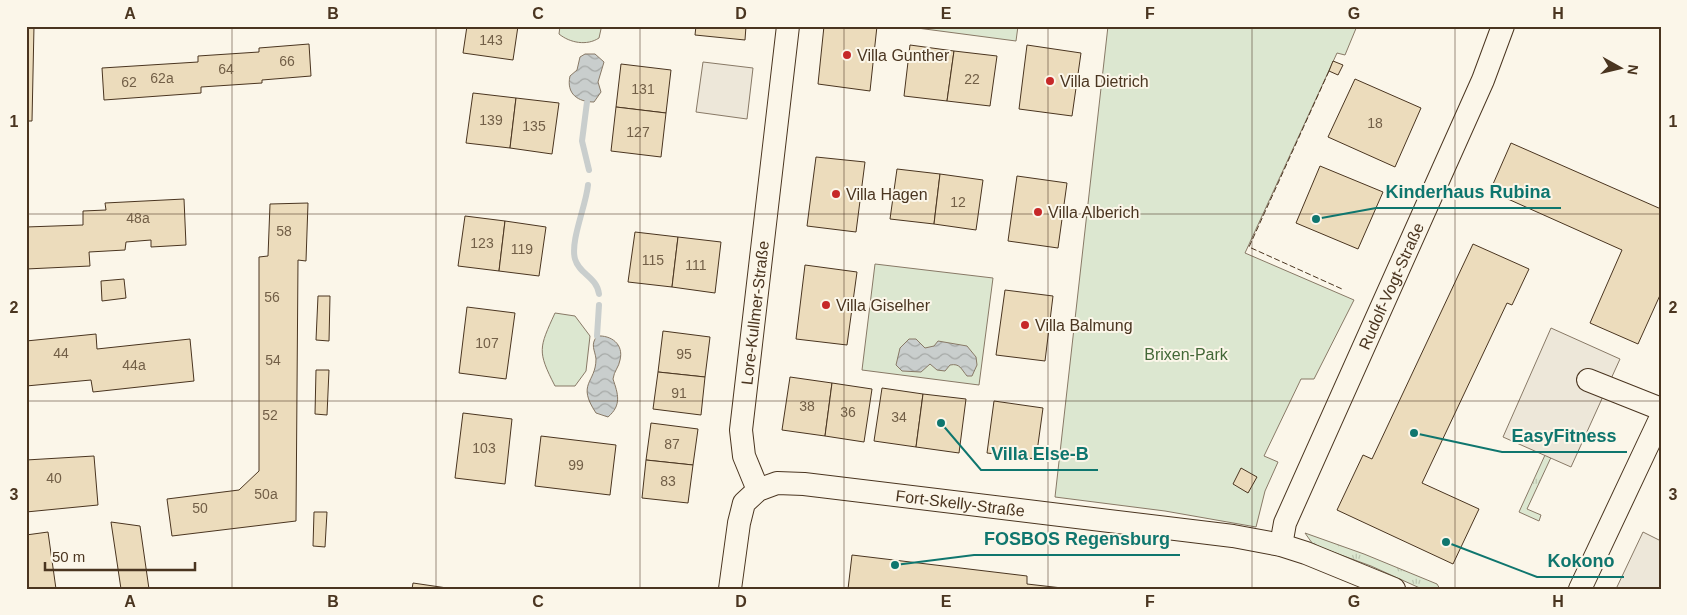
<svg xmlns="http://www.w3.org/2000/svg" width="1687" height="615" font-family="Helvetica,sans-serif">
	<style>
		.grass { fill: url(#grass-tufts); stroke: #887966 }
		.park { fill: #dce7d0; stroke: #887966 }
		.parking { fill: #ede7d9; stroke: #887966 }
		.water { fill: url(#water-waves); stroke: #887966 }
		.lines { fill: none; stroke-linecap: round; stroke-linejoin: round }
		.stream { stroke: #c9cecd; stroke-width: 6 }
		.building { fill: #ecdcbc; stroke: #4a3520 }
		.minor-casing { stroke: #4a3520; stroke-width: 24 }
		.minor { stroke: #fbf6e9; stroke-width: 22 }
		.fence { stroke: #4a3520; stroke-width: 1; stroke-dasharray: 6 2.5; stroke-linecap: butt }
		.grid { fill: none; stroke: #4a3520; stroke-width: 1; stroke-opacity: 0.55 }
		.poi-dot { fill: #c62828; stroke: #fbf6e9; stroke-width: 2 }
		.labels { text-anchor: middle; stroke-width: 4; stroke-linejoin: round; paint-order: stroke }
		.number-label { font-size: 14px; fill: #725f47 }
		.poi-label { font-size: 16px; fill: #4a3520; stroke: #fbf6e9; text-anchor: start }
		.street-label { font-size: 16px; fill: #4a3520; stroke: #fbf6e9 }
		.park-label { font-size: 16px; fill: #436837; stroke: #fbf6e9 }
		.leader { fill: none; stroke: #0f766e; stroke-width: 2 }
		.callout-dot { fill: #0f766e; stroke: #fbf6e9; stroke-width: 2 }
		.callout-label { font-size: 18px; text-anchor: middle; font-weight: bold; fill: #0f766e; stroke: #fbf6e9; stroke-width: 4; stroke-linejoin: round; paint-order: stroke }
		.neatline { fill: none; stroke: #4a3520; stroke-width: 2 }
		.grid-label { font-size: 16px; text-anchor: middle; font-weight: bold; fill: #4a3520 }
	</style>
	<defs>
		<pattern id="grass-tufts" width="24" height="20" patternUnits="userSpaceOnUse" patternTransform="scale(1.25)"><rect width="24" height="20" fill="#dce7d0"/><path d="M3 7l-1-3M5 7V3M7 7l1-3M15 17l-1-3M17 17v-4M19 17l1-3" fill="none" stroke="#bec7b2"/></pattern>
		<pattern id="water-waves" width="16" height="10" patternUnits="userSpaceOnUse" patternTransform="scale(1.25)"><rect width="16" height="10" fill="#c9cecd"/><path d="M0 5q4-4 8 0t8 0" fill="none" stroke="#a5a8a6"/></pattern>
	</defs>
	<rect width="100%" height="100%" fill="#fbf6e9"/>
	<g class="grass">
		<path d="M1561 420 1567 423 1527 509 1541 515 1539 521 1519 512Z"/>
		<path d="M1305 533 1364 554 1437 584 1440 589H1422L1371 566 1322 548 1312 543Z"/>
	</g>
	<g class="park">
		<path d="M560 26H598L601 29 599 38C587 46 570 43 559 34Z"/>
		<path d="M902 26H1018L1016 41Z"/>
		<path d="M1108 26H1357L1345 55 1337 53 1245 253 1354 300 1314 379H1301L1264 456 1278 462 1265 491 1256 527 1165 511 1055 497Z"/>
		<path d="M875 264 993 278 979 385 862 370Z"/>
		<path d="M555 313 575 316 590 336 586 371 575 386H555C537 351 539 348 555 313Z"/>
	</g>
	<g class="parking">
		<path d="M703 62 753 68 747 119 696 112Z"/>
		<path d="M1551 328 1620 359 1571 467 1503 437Z"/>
		<path d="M1643 532 1661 541V589H1616Z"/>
	</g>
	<g class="water">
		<path d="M585 54H595L604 62 598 82 601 92 594 102C578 102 566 94 570 76L577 70 580 57Z"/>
		<path d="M597 336C611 335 624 344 620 360 619 367 614 371 613 379 618 394 622 405 608 417L596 413C576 383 596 383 596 359 595 350 590 345 597 336Z"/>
		<path d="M909 339H916L925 348 934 346 938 341 967 346 976 357 977 365 972 376H967C961 369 960 363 950 365L945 371 937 370 930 364 921 372 902 371 896 365 900 348Z"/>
	</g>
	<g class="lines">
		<g class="stream">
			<path d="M587 102 582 141 589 170"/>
			<path d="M588 185C586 206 570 241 575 259 579 274 597 277 599 294"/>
			<path d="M597 336 599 305"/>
		</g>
	</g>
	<g class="building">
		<path d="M26 26H34L32 121H26Z"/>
		<path d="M467 26H518L513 60 463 53Z"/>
		<path d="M696 26H746L745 40 695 35Z"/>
		<path d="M824 26H877L870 91 818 84Z"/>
		<path d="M309 44 311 76 262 80V83L201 87V93L104 100 102 68 198 62V56L259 52V48Z"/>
		<path d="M910 45 954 51 947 101 904 96Z"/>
		<path d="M1027 45 1081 53 1072 116 1019 109Z"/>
		<path d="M954 51 997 56 990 106 947 101Z"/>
		<path d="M1333 61 1343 65 1338 75 1329 71Z"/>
		<path d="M621 64 671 70 666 113 616 107Z"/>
		<path d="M1355 79 1421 108 1395 167 1328 137Z"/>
		<path d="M473 93 516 98 510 148 466 143Z"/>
		<path d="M516 98 559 103 552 154 510 148Z"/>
		<path d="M616 107 666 113 661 157 611 151Z"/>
		<path d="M1511 143 1661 209V293L1638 344 1590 323 1622 250 1490 191Z"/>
		<path d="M816 157 865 162 856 232 807 226Z"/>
		<path d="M1320 166 1383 192 1358 249 1296 223Z"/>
		<path d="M897 169 940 174 934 224 890 219Z"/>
		<path d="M940 174 983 180 976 230 934 224Z"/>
		<path d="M1017 176 1067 183 1058 248 1008 241Z"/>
		<path d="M184 199 186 245 151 247V240L126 242 125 250 89 252 90 266 26 269V227L83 225V211L106 210 105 203Z"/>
		<path d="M308 203 306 261 298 260 296 521 172 536 167 499 239 490 259 471V257L268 256 270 204Z"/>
		<path d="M465 216 505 221 499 271 458 266Z"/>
		<path d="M505 221 546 227 539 276 499 271Z"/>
		<path d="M635 232 678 237 672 287 628 282Z"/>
		<path d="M678 237 721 242 715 293 672 287Z"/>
		<path d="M1473 244 1529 269 1512 305 1507 303 1422 483 1479 509 1453 564 1337 510 1363 455 1372 459Z"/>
		<path d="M805 265 857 272 847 345 796 339Z"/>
		<path d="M124 279 126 298 102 301 101 281Z"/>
		<path d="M1005 290 1053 296 1045 361 996 355Z"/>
		<path d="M318 296H330L329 341 316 340Z"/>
		<path d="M467 307 515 313 506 379 459 373Z"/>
		<path d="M663 331 710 337 705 377 658 372Z"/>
		<path d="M96 334 97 349 190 339 194 381 93 392 91 380 26 386V341Z"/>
		<path d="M316 370H329L327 415 315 414Z"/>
		<path d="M658 372 705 377 701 415 653 409Z"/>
		<path d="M790 377 832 383 825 436 782 430Z"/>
		<path d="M832 383 872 389 864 442 825 436Z"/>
		<path d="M882 388 923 394 916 447 874 441Z"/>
		<path d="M923 394 966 399 959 453 916 447Z"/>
		<path d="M994 401 1043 408 1036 459 987 453Z"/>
		<path d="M463 413 512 419 505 484 455 478Z"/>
		<path d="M651 423 698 429 693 465 646 460Z"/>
		<path d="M541 436 616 445 610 495 535 486Z"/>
		<path d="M94 456 98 505 26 512V460Z"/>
		<path d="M646 460 693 465 688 503 642 498Z"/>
		<path d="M1241 468 1257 477 1248 493 1233 484Z"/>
		<path d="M314 512H327L325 547 313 546Z"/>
		<path d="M111 522 140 526 149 589H121Z"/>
		<path d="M48 532 56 589H26V535Z"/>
		<path d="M852 555 1027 576V584L1071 589H848Z"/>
		<path d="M413 583 447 588V589H412Z"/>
	</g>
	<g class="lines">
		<g class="minor-casing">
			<g id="minor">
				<path d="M1588 380 1661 409"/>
				<path id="s1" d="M758 490 744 456 741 430 788 26"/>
				<path id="s2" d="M1281 545 1285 523 1483 80 1503 26"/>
				<path id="s3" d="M730 589 739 523 744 503 758 490 777 483 804 484 1233 536 1281 545 1306 553 1394 589"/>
				<path d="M1580 589 1661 417"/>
			</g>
		</g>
		<use href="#minor" class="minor"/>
		<path class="fence" d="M1329 71 1249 247 1342 289"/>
	</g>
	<path class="grid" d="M232 26V589M436 26V589M640 26V589M844 26V589M1048 26V589M1252 26V589M1455 26V589M26 214H1661M26 401H1661"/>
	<g class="poi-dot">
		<circle cx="847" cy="55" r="5"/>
		<circle cx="1050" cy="81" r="5"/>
		<circle cx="836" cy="194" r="5"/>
		<circle cx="1038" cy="212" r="5"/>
		<circle cx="826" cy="305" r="5"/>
		<circle cx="1025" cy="325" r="5"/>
	</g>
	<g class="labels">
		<g class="number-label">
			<text x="491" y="45">143</text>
			<text x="287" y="66">66</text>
			<text x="226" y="74">64</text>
			<text x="162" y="83">62a</text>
			<text x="972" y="84">22</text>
			<text x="129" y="87">62</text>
			<text x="643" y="94">131</text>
			<text x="491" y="125">139</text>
			<text x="1375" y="128">18</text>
			<text x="534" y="131">135</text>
			<text x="638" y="137">127</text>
			<text x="958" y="207">12</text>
			<text x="138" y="223">48a</text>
			<text x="284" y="236">58</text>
			<text x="482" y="248">123</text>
			<text x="522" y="254">119</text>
			<text x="653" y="265">115</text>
			<text x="696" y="270">111</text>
			<text x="272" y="302">56</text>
			<text x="487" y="348">107</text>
			<text x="61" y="358">44</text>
			<text x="684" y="359">95</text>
			<text x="273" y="365">54</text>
			<text x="134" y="370">44a</text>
			<text x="679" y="398">91</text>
			<text x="807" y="411">38</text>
			<text x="848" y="417">36</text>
			<text x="270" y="420">52</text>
			<text x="899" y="422">34</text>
			<text x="672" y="449">87</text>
			<text x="484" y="453">103</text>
			<text x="576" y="470">99</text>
			<text x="54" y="483">40</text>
			<text x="668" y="486">83</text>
			<text x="266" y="499">50a</text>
			<text x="200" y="513">50</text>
		</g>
		<g class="poi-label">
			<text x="857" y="61">Villa Gunther</text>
			<text x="1060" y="87">Villa Dietrich</text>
			<text x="846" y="200">Villa Hagen</text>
			<text x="1048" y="218">Villa Alberich</text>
			<text x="836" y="311">Villa Giselher</text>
			<text x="1035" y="331">Villa Balmung</text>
		</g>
		<g class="street-label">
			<text dy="6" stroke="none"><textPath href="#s2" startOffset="282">Rudolf-Vogt-Straße</textPath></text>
			<text dy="6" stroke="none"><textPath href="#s1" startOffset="181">Lore-Kullmer-Straße</textPath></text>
			<text dy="6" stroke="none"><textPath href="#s3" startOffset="311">Fort-Skelly-Straße</textPath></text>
		</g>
		<g class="park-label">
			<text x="1186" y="360">Brixen-Park</text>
		</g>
	</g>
	<path class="leader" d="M1316 219L1376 208H1561M1414 433L1502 452H1627M941 423L981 470H1098M895 565L974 555H1180M1446 542L1537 577H1624"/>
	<g class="callout-dot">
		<circle cx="1316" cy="219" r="5"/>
		<circle cx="1414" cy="433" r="5"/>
		<circle cx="941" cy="423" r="5"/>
		<circle cx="895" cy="565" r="5"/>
		<circle cx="1446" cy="542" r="5"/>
	</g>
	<g class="callout-label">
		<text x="1468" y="198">Kinderhaus Rubina</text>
		<text x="1564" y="442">EasyFitness</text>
		<text x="1040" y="460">Villa Else-B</text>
		<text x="1077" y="545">FOSBOS Regensburg</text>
		<text x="1581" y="567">Kokono</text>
	</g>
	<rect width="1687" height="615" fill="none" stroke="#fbf6e9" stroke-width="55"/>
	<g transform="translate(1620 68) rotate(98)" stroke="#fbf6e9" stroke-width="4" paint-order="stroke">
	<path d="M0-4L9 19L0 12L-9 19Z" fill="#4a3520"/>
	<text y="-8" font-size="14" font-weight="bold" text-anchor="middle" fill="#4a3520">N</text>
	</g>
	<path d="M45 562v8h150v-8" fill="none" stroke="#4a3520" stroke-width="2.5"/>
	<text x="52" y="562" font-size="15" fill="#4a3520" stroke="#fbf6e9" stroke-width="4" paint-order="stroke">50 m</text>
	<rect x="28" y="28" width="1632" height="560" class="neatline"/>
	<g class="grid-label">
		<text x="130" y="19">A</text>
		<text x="333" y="19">B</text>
		<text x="538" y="19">C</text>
		<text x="741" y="19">D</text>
		<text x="946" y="19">E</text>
		<text x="1150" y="19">F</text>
		<text x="1354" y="19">G</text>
		<text x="1558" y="19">H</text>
		<text x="14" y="127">1</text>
		<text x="1673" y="127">1</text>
		<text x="14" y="313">2</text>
		<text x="1673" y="313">2</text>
		<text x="14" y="500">3</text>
		<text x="1673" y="500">3</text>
		<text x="130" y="607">A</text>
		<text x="333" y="607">B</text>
		<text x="538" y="607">C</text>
		<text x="741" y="607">D</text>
		<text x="946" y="607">E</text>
		<text x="1150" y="607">F</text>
		<text x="1354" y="607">G</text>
		<text x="1558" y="607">H</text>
	</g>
</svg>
